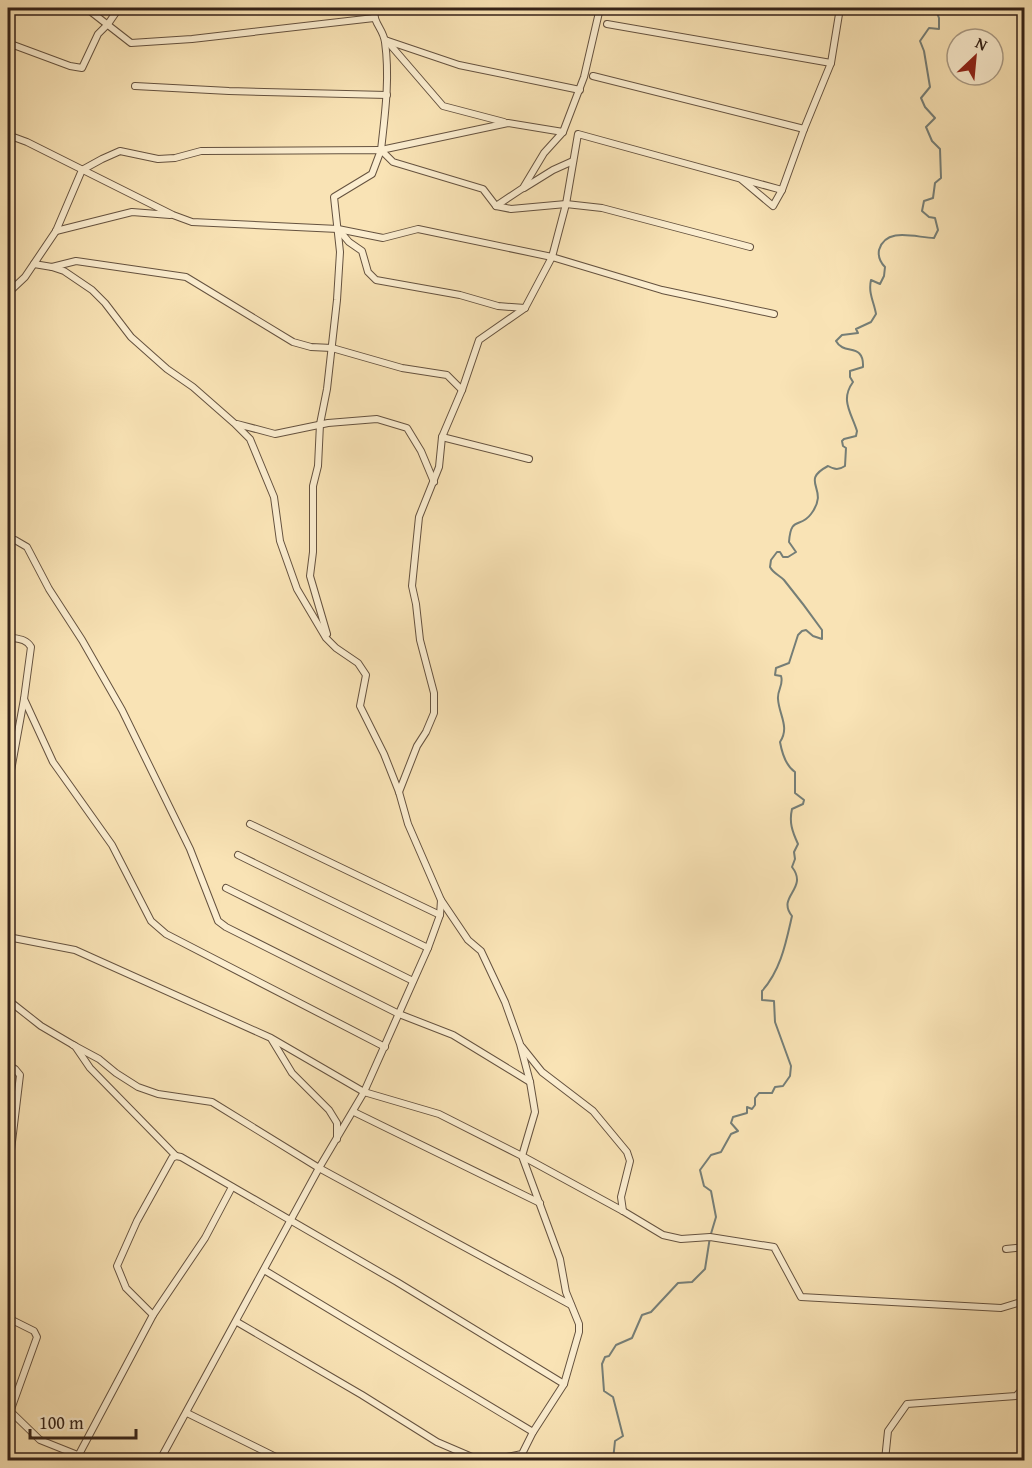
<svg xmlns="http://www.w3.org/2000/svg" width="1032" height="1468" font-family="'Gentium Book Plus',serif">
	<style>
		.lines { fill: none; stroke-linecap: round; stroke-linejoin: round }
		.stream { stroke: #757e77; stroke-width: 2 }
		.minor-casing { stroke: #65523f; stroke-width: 8 }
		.minor { stroke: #fbedcf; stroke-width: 6 }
	</style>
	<rect width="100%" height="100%" fill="#f9e3b5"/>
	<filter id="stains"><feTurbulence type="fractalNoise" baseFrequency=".00333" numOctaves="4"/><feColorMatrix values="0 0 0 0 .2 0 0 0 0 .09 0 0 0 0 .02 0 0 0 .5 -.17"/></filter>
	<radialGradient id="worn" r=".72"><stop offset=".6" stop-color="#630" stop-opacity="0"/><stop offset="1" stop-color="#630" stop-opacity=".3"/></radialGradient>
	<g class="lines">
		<path class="stream" d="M613 1460 615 1441 623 1436 613 1397 604 1391 602 1364 605 1357 609 1356 616 1345 632 1338 642 1315 651 1312 678 1283 692 1282 705 1269 710 1237 716 1217 711 1191 704 1186 700 1170 711 1155 721 1152 731 1134 738 1131 731 1123 733 1117 747 1113V1107L752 1109 755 1105V1098L759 1093H772L775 1087 783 1086 790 1076 791 1066 775 1022 774 1001 762 1000V991C781 970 786 942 792 916 776 896 809 889 792 867L795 859 794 852 798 844C792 831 789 822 792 809L803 804 804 800 795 793V772C786 766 782 753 780 742 790 727 779 715 778 699 777 690 784 685 781 676L775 675 776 668 789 663 798 635 802 631 806 630 813 636 822 639V630C810 613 797 596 784 580 779 575 773 573 770 567L771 560 777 552H780L783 557H788L796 552 789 542C791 515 800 529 811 514 831 488 798 482 828 466 835 470 839 470 845 466L846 448 843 446 842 441 844 439 856 436 857 431C851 412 840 400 853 382L850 377V371L863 367C864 342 844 356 836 341L842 335 858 333 856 329 871 322 876 314C874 302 868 293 871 280L880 284 884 276 885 267C880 262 878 256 879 250 886 226 917 238 934 238L938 230 935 218 929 217 922 211 924 201 933 198 935 183 941 178 940 149 932 141 926 127 935 118 925 107 921 98 930 87 924 51 920 41 929 28 939 29V18L935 8"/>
		<g class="minor-casing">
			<g id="minor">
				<path d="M80 8 90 11 131 43 192 39 374 18"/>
				<path d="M374 8C373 24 383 28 385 42 390 78 385 114 381 150"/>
				<path d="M607 24 831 63"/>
				<path d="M385 40 459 65 580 90"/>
				<path d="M387 41 443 106 504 122"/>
				<path d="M8 43 70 66 82 68 98 34 108 24 119 8"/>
				<path d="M593 76 804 129"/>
				<path d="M135 86 229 91 387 95"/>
				<path d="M8 135 27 142 173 215 192 222 338 229 383 238 418 229 552 257 662 290 774 314"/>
				<path d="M742 180 773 206 782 190 804 129 831 63 840 8"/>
				<path d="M524 188 553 170 573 161"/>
				<path d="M496 206 523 188 544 153 563 132 584 77 600 8"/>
				<path d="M338 229 349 242 362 251 368 272 376 280 460 295 498 306 525 308"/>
				<path d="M56 231 132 212 170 215"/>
				<path d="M34 264 52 267 76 261 186 277 293 342 311 347 332 348 402 368 447 375 462 390"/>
				<path d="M52 267 64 271 92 290 105 303 131 337 167 369 193 387 234 423 250 439 274 497 280 541 297 589 326 638 336 648 358 663 366 675 360 706 384 754 399 792 408 824 441 900 440 915 428 948 364 1092 319 1168 160 1460"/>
				<path d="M8 293 25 277 56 231 82 170 102 159 120 151 158 159 175 158 201 151 381 150 393 162 483 189 496 206 511 209 566 204 602 208 750 247"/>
				<path d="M237 424 275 434 328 423 377 419 407 428 421 451 434 482"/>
				<path d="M442 437 529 459"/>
				<path d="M8 539 15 540 27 547 49 589 82 640 122 710 190 849 218 921 226 927 399 1014 453 1035 530 1082"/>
				<path d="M327 634 310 576 313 552V486L318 466 320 424 327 389 337 300 340 252 334 197 372 174 381 150 508 123 563 132"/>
				<path d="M8 637C16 639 26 638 31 647L24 699 8 787"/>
				<path d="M24 699 53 762 112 845 151 921 166 934 385 1047"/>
				<path d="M399 792 417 746 426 732 434 713V693L420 640 416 604 412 586 419 517 439 467 442 437 462 390 479 340 525 308 552 257 566 204 578 134 782 190"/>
				<path d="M250 824 440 915"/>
				<path d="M238 855 428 948"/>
				<path d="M226 888 413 981"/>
				<path d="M441 900 468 940 481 951 505 1002 520 1044 530 1082 535 1112 522 1156 623 1211 663 1235 681 1239 710 1237 774 1247 801 1297 1001 1308 1024 1301"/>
				<path d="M8 937 75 950 271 1038 364 1092 439 1114 522 1156 560 1259 566 1292 579 1324V1332L564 1384 533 1432 522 1454 492 1460"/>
				<path d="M8 1000 41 1026 75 1046 90 1068 176 1156"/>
				<path d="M272 1040 292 1073 329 1110 337 1123V1139"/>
				<path d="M73 1045 99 1059 116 1073 138 1087 158 1094 212 1102 319 1168 571 1305"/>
				<path d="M522 1047 542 1072 593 1111 627 1152 630 1161 621 1197 623 1211"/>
				<path d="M8 1065 15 1069 20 1075 8 1175"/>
				<path d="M354 1112 540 1203"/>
				<path d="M1006 1249 1024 1247"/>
				<path d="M264 1270 533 1432"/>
				<path d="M153 1315 126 1288 117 1266 137 1221 172 1158 176 1156 181 1157 397 1282 564 1384"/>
				<path d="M8 1318 34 1331 37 1337 10 1412"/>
				<path d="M237 1322 362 1395 437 1442 479 1460"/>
				<path d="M8 1409 40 1440 90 1460"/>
				<path d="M187 1413 282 1460"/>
				<path d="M76 1460 153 1315 205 1238 232 1187"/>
				<path d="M885 1460 888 1431 907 1404 1016 1396 1024 1388"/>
			</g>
		</g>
		<use href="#minor" class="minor"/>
	</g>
	<rect width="1032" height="1468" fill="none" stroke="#f9e3b5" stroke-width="30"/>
	<rect x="9" y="9" width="1014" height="1450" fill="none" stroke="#342218" stroke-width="3"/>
	<rect x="15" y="15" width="1002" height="1438" fill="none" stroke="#342218" stroke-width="1.5"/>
	<g transform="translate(975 57) rotate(26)"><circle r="28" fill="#fbedcf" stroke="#ab9c86" stroke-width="1.5"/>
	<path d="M0-4.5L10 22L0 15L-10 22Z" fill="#8f2418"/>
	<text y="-9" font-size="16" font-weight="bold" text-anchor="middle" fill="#342218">N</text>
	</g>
	<path d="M30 1429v9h106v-9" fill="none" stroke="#342218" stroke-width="3"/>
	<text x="39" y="1429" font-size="18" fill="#342218" stroke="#fbedcf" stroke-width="4.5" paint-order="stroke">100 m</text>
	<rect width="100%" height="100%" filter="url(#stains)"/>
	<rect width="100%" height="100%" fill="url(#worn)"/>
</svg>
